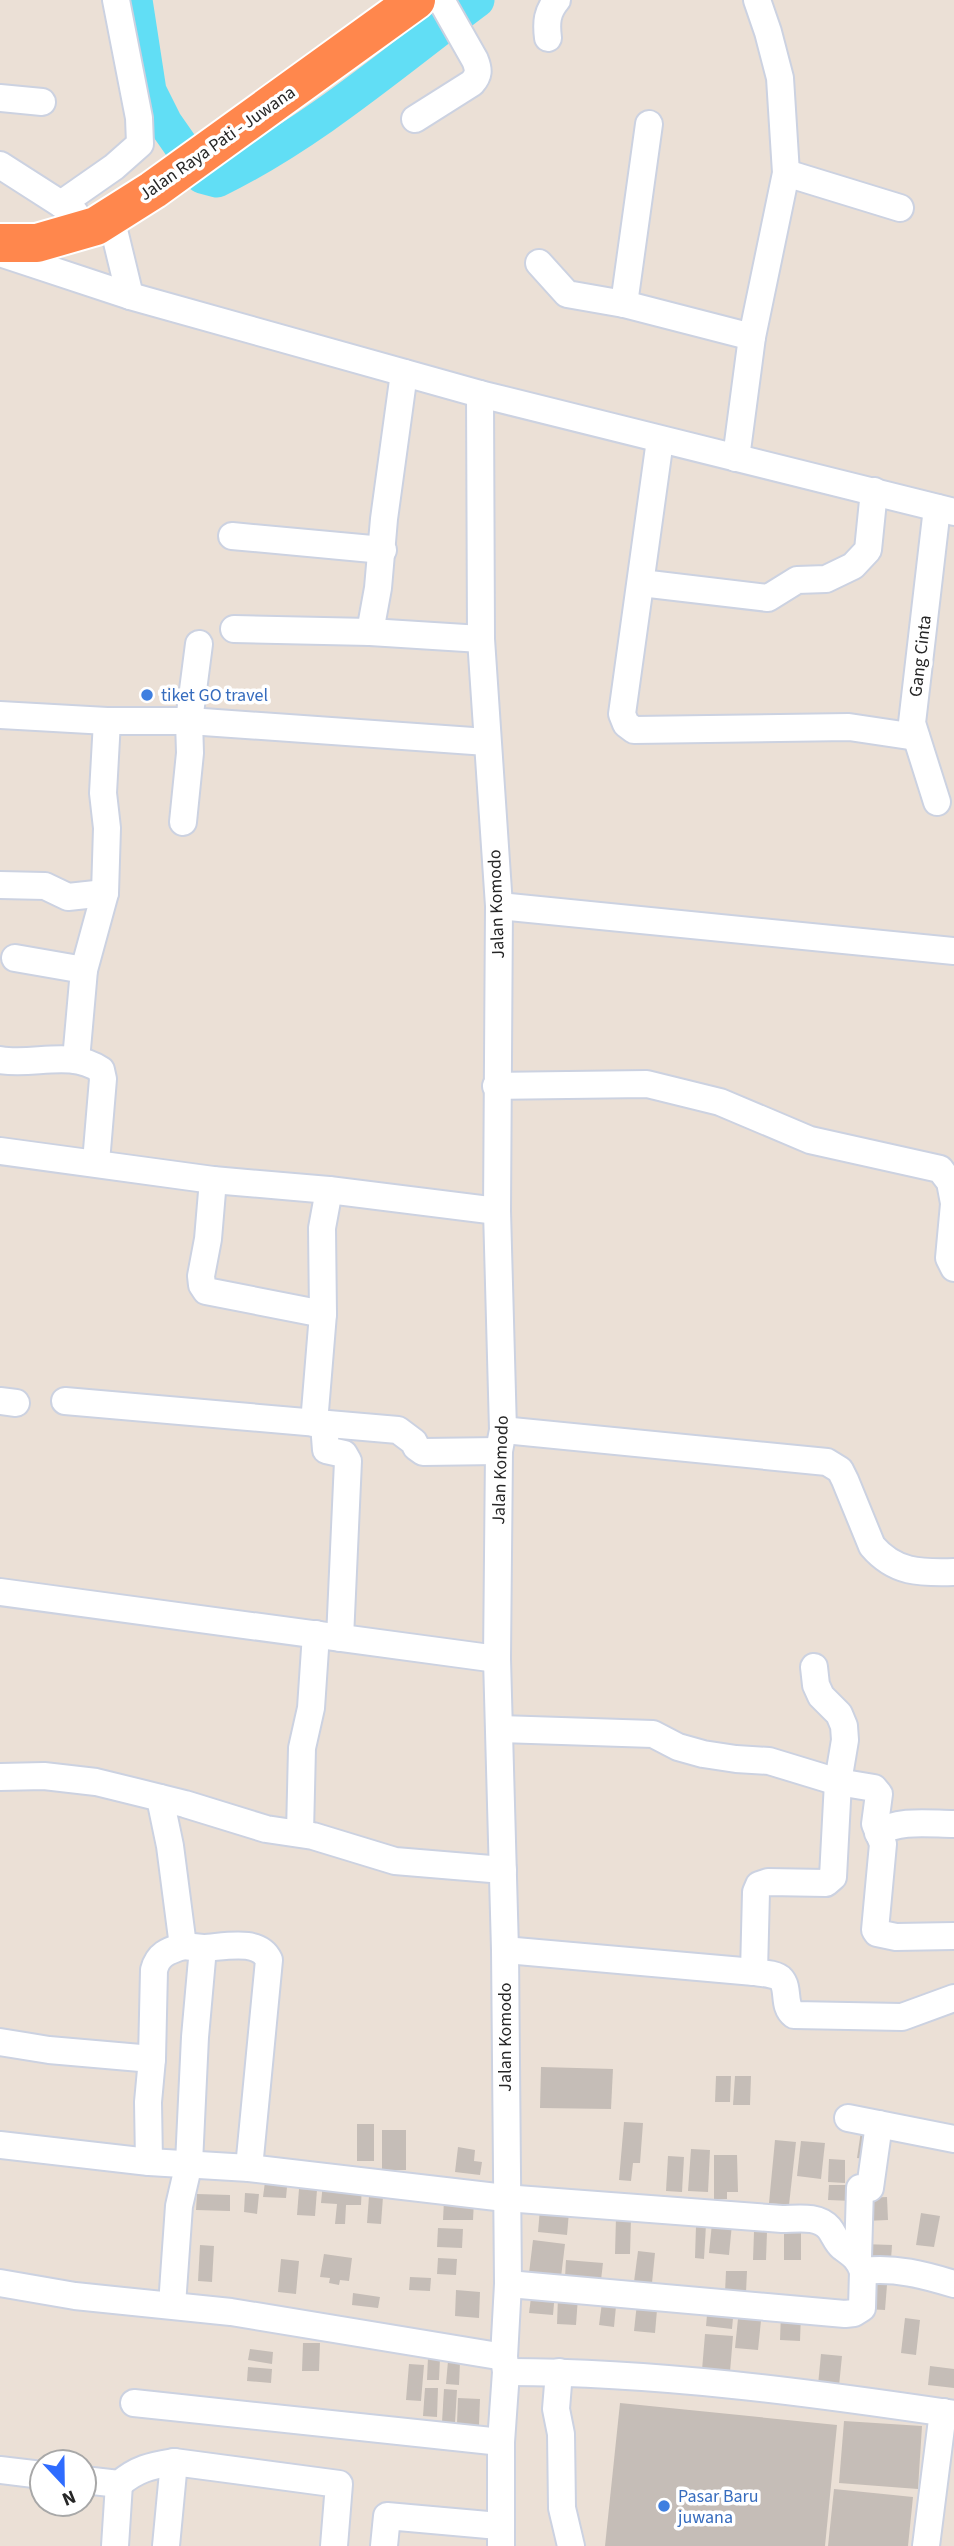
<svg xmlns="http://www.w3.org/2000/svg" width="954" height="2546" font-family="'Source Sans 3',sans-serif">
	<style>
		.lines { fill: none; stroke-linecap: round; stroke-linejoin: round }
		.river { stroke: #61def5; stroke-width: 35 }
		.building { fill: #c5bdb7 }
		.minor-casing { stroke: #ccd2e1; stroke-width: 30 }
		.highway-casing { stroke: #fff; stroke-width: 42 }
		.minor { stroke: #fff; stroke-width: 26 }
		.highway { stroke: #ff874d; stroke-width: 38 }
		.shop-dot { fill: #3f7fe0; stroke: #fff; stroke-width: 2.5 }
		.labels { text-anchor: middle; stroke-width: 7; stroke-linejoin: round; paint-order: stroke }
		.street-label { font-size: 18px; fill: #262626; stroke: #fff }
		.shop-label { font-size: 18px; fill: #366cbe; stroke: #fff; text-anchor: start }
	</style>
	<rect width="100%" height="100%" fill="#ebe0d6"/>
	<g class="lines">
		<path class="river" d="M135 0 149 91 165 123 202 176 217 180C311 134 393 63 477 0"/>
	</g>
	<g class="building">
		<path d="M541 2067 613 2069 611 2109 540 2108Z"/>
		<path d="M716 2076H731L730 2102H715Z"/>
		<path d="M735 2076H751L750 2105H733Z"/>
		<path d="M624 2122 643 2123 640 2163H633L631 2181 619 2180Z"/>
		<rect x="357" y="2124" width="17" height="37"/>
		<rect x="382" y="2130" width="24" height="40"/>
		<path d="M861 2131 876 2133 872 2160 857 2158Z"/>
		<path d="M775 2140 796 2142 789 2205 769 2203Z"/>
		<path d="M801 2141 825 2143 821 2179 797 2176Z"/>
		<path d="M458 2147 475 2150 474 2161 482 2162 480 2175 455 2172Z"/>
		<path d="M691 2149 710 2150 708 2192 688 2191Z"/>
		<path d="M714 2155H737L738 2192H727V2199H714Z"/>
		<path d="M668 2156 684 2157 682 2192 666 2191Z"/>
		<path d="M829 2159 845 2160V2183L828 2182Z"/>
		<path d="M266 2174 288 2176 286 2198 263 2197Z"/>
		<path d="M323 2183 362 2185 361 2205H346L345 2224H335L337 2204 321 2203Z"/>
		<path d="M829 2185H854L853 2201 828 2200Z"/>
		<path d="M299 2189 317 2190 315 2216 297 2215Z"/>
		<path d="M245 2193 259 2194 257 2214 244 2212Z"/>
		<path d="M197 2194 230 2195V2211L196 2210Z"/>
		<path d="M369 2196 383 2197 381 2224 367 2223Z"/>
		<path d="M887 2197 888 2220 865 2221 864 2198Z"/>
		<path d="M444 2200 474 2201 473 2220H443Z"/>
		<path d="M540 2209 569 2212 567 2235 538 2232Z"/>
		<path d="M921 2213 940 2216 934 2247 916 2245Z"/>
		<path d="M616 2217 631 2218 630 2254H615Z"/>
		<path d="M712 2223 732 2224 729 2255 709 2253Z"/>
		<path d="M696 2225H706L704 2259 695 2258Z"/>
		<path d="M438 2228 463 2229 462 2248 437 2247Z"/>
		<rect x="784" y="2229" width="17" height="31"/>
		<path d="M754 2232H767L766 2260H753Z"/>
		<path d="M533 2240 565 2244 561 2277 529 2273Z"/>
		<path d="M863 2244 892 2245 891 2260 862 2259Z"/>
		<path d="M200 2245 214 2246 212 2282 198 2281Z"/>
		<path d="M638 2251 655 2253 652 2283 634 2282Z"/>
		<path d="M324 2254 352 2258 349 2281 340 2280 339 2285 329 2283 330 2278 320 2277Z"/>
		<path d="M438 2258 457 2259 456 2275 437 2274Z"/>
		<path d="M281 2259 299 2261 296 2294 278 2292Z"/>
		<path d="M566 2260 603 2263 601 2280 565 2277Z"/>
		<path d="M726 2271H747L746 2293 725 2292Z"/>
		<path d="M410 2277 431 2278 430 2291 409 2290Z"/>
		<path d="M868 2284 887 2285 885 2310 866 2309Z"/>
		<path d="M456 2290 480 2292 479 2318 455 2316Z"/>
		<path d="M532 2290 555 2292 553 2315 529 2313Z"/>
		<path d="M353 2293 380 2297 378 2308 352 2305Z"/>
		<path d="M603 2295 617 2296 614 2327 599 2325Z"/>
		<path d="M558 2297H578L576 2325 557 2324Z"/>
		<path d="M637 2303 657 2310 655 2333 634 2331Z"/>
		<path d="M708 2304 734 2307 732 2329 706 2326Z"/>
		<path d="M739 2309 762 2311 758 2350 735 2348Z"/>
		<path d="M781 2313H801L800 2341 780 2340Z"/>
		<path d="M905 2318 920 2320 916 2355 901 2353Z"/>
		<path d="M705 2334 733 2336 730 2372 702 2370Z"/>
		<path d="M303 2343H320L319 2371H302Z"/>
		<path d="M250 2349 273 2352 272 2364 248 2360Z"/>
		<path d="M821 2354 842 2356 839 2386 818 2385Z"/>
		<path d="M428 2357 440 2358 439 2380H427Z"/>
		<path d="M448 2361 460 2362 459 2385 446 2384Z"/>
		<path d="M409 2364 424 2365 421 2401 406 2400Z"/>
		<path d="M930 2366 954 2369V2388L928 2385Z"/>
		<path d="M248 2367 272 2369 271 2383 247 2381Z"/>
		<path d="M425 2388H438L437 2417 423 2416Z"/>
		<path d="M444 2389 457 2390 455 2423 442 2422Z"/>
		<path d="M458 2398 480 2399 479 2425 457 2424Z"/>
		<path d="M620 2403 837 2425 825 2546H605Z"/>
		<path d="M844 2421 922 2426 918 2489 839 2483Z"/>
		<path d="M834 2489 913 2497 908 2546H828Z"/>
	</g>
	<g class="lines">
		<g class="minor-casing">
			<g id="minor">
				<path d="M548 38C546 22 547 12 557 0"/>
				<path d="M0 98 42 102"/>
				<path d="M415 119 472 83C479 75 479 70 475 60L441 0"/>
				<path d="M0 165 75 213"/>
				<path d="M786 173 900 208"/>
				<path d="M61 204 114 167 140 144 139 118 116 0"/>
				<path d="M118 212 114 230 130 296"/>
				<path d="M0 253 130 296 480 394 954 512"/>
				<path d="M539 263 567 294 624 304 752 337"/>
				<path d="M624 304 649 124"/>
				<path d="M480 394 481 639 499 906 497 1211 503 1430 499 1451 497 1659 505 1950 508 2284 504 2357 506 2372 501 2442V2546"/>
				<path d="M660 440 622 714 626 724 634 730 849 727 916 737"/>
				<path d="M736 458 752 337 786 173 780 78 768 32 757 0"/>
				<path d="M232 536 383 550"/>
				<path d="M641 583 768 598 797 580 826 579 853 566 868 550 874 491"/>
				<path d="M234 629 370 632 481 639"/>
				<path d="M370 632 378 588 384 519 404 373"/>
				<path d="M0 715 107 721H189L487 742"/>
				<path d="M937 802 912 723 937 508"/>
				<path d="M183 822 190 753 189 721 199 644"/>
				<path d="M0 885 45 886 68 897 105 893"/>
				<path d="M499 906 954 951"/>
				<path d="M15 958 84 970"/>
				<path d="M0 1060C34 1066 70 1049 101 1070L103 1079 96 1162"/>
				<path d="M76 1060 84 970 105 893 107 828 103 793 107 721"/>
				<path d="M496 1086 647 1084 720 1102 810 1140 940 1169 950 1182 954 1203"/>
				<path d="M0 1151 213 1180 329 1190 497 1211"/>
				<path d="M213 1180 208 1239 201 1276 202 1285 206 1291 323 1314 322 1228 329 1190"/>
				<path d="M954 1204 949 1258 954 1268"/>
				<path d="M0 1401 16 1403"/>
				<path d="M65 1401 398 1430 414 1442 416 1447 423 1452 499 1451"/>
				<path d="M314 1423 323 1314"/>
				<path d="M324 1424 326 1450 344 1454 348 1461 340 1638"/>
				<path d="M503 1430 827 1462 840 1470 845 1480 872 1546C895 1573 920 1573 954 1572"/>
				<path d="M0 1592 497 1659"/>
				<path d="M500 1729 653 1734 678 1747 703 1754 736 1759 769 1761 838 1782 874 1788 879 1794 875 1824 883 1844 875 1930 877 1933 896 1937 954 1936"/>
				<path d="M0 1777 44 1776 96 1782 185 1804 266 1829 313 1836 395 1861 503 1870"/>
				<path d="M300 1833 302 1748 311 1708 316 1634"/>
				<path d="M878 1833C899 1819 930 1824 954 1824"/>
				<path d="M203 1948C224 1947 259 1938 269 1960L249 2168"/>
				<path d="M505 1950 754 1972C761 1973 777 1974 781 1979 790 1989 782 2006 794 2015L902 2017 954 1998"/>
				<path d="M754 1972 756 1892 759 1885 768 1882 826 1883 833 1877 838 1782 845 1740 844 1726 839 1714 821 1696 816 1685 814 1667"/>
				<path d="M0 2042 49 2050 152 2059"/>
				<path d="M848 2118 954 2139"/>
				<path d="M0 2145 149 2162 249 2168 505 2198 782 2219C797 2219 818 2215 829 2228 834 2234 836 2242 842 2247 853 2255 858 2258 863 2271 895 2267 924 2275 954 2284"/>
				<path d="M149 2162 148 2102 152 2059 154 1970C158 1954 168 1951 183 1946L170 1846 160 1798"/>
				<path d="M858 2258 860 2188H870L879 2124"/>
				<path d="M0 2283 75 2296 231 2312 504 2357"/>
				<path d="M508 2284 845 2314 854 2313 862 2308 863 2271"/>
				<path d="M172 2305 179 2206 189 2163 195 2037 203 1948 183 1946"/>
				<path d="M506 2372C656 2372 806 2392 954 2414"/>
				<path d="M559 2372 556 2409 561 2434 562 2508 571 2546"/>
				<path d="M134 2403 501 2442"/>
				<path d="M0 2470 42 2475"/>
				<path d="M84 2480 119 2484C138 2468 151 2466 174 2462L339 2484 334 2546"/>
				<path d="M115 2546 119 2484"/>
				<path d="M166 2546 174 2462"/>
				<path d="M384 2546 387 2516 499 2526"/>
				<path d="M926 2546 943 2412"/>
			</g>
		</g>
		<g class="highway-casing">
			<path id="highway" d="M0 243H37L96 226 153 190 416 0"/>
		</g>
		<use href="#minor" class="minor"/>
		<use href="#highway" class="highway"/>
	</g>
	<g class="shop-dot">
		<circle cx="147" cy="695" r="7"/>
		<circle cx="664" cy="2506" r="7"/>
	</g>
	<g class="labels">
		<g class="street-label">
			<text transform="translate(217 143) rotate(-35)" y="6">Jalan Raya Pati - Juwana</text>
			<text transform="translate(920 656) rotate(-83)" y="6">Gang Cinta</text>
			<text transform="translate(496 904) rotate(-92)" y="6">Jalan Komodo</text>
			<text transform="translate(500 1470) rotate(-88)" y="6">Jalan Komodo</text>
			<text transform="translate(505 2037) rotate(-90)" y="6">Jalan Komodo</text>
		</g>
		<g class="shop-label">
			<text x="161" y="701">tiket GO travel</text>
			<text x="678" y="2502">Pasar Baru<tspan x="678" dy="21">juwana</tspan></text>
		</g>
	</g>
	<g transform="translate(63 2483) rotate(158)"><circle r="33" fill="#ffffff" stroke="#a8a8a8" stroke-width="2"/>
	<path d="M0-5L12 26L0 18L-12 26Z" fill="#2f6cff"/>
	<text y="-10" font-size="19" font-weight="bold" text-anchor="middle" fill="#262626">N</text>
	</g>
</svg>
